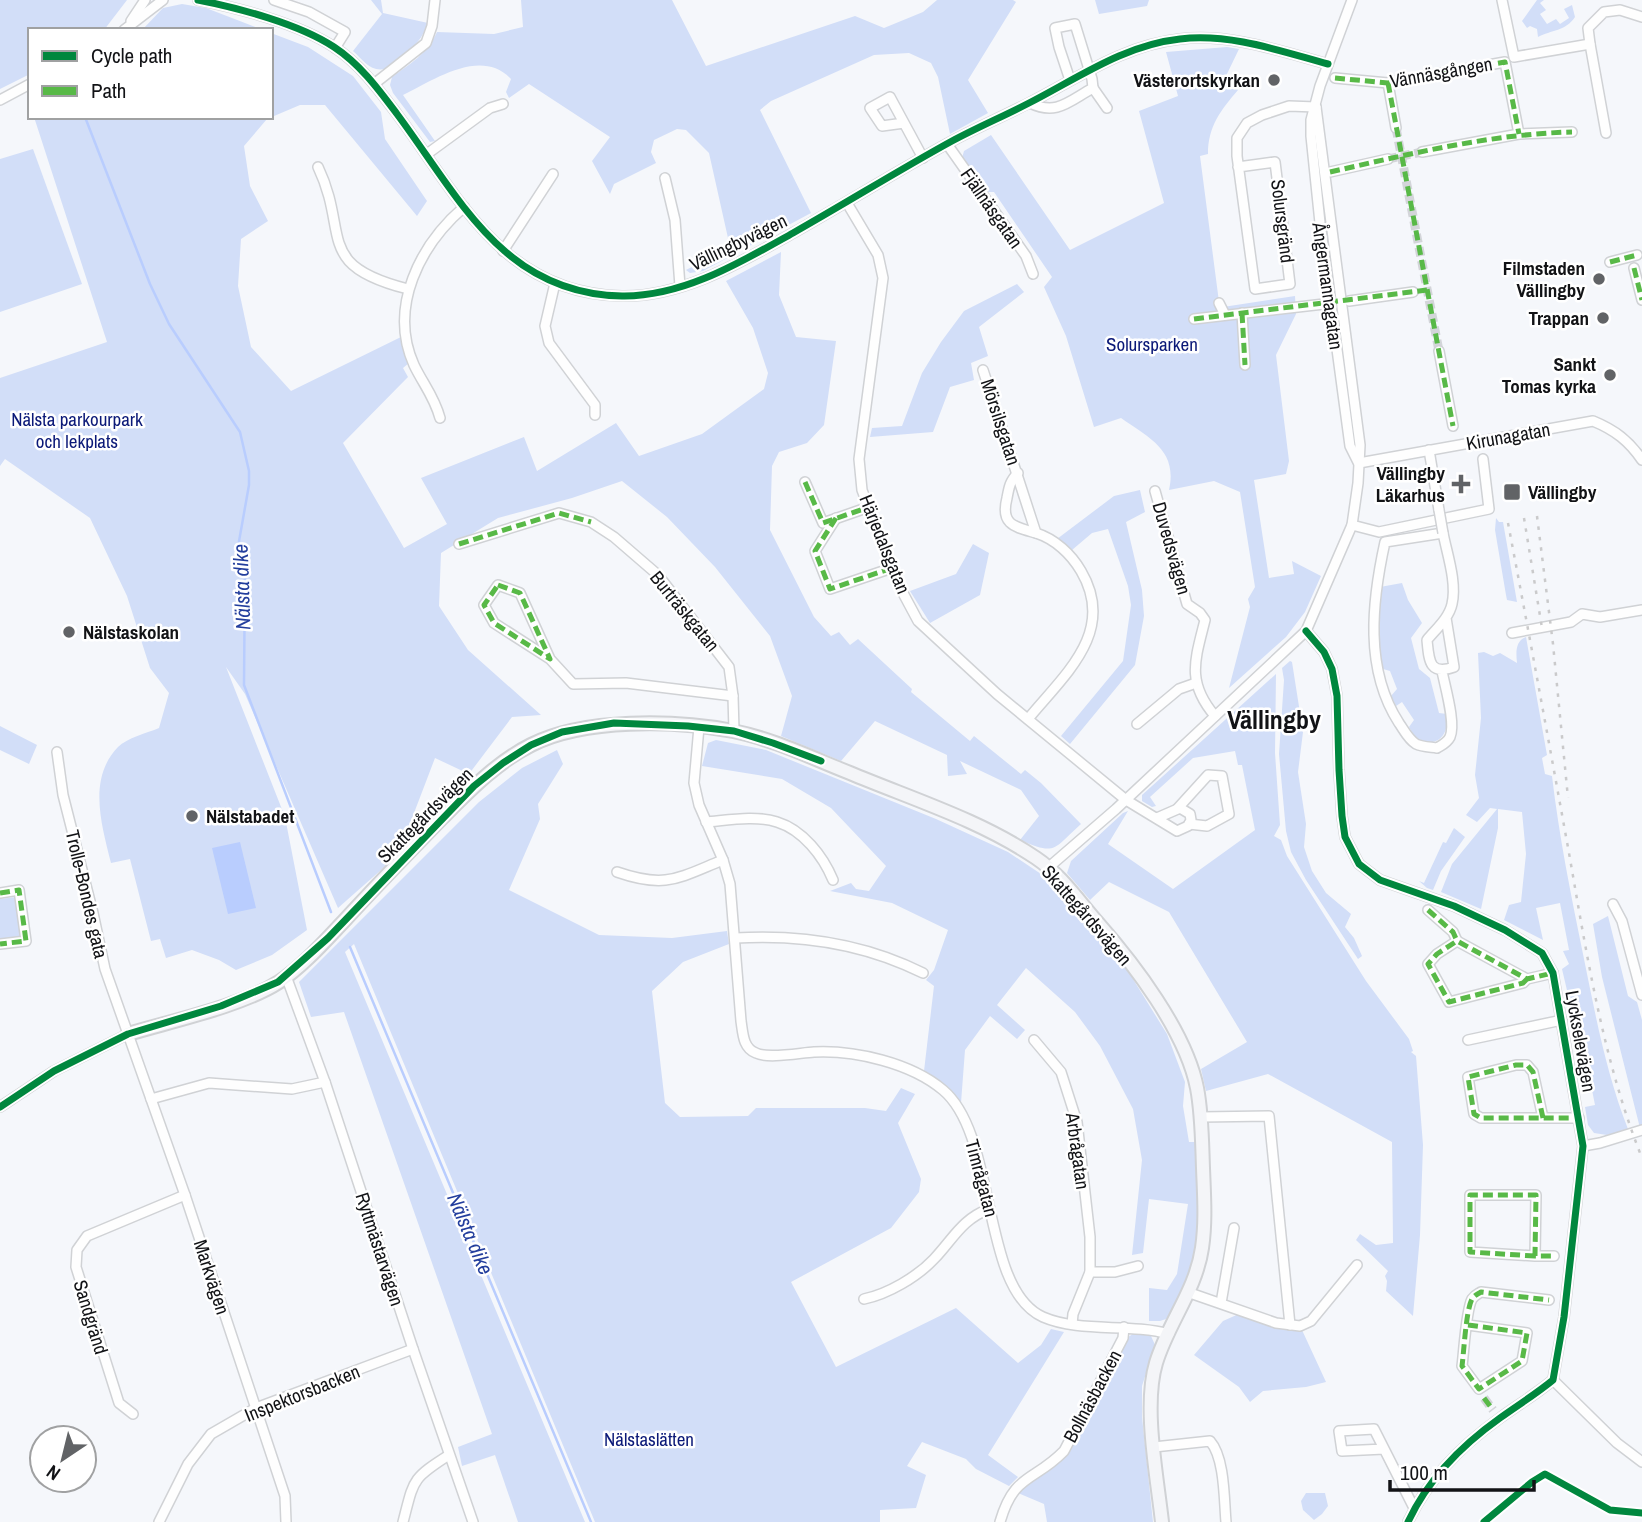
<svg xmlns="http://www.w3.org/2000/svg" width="1642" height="1522" font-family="'Archivo Narrow',sans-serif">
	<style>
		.green { fill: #d2def8 }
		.water { fill: #b9cdfe }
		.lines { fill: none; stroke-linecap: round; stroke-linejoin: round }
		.stream { stroke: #b9cdfe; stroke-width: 2.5 }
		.street-tunnel { stroke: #d3d5d9; stroke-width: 9; stroke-dasharray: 9 4.5; stroke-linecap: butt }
		.street-casing { stroke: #d0d2d5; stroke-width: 12 }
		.secondary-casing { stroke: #d0d2d5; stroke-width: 16 }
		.street { stroke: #fefefe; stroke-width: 9 }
		.secondary { stroke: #f4f5f8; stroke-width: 12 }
		.rail { stroke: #cacacb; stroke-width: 2.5; stroke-dasharray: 3.5 7; stroke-linecap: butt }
		.street-bridge-casing { stroke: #d0d2d5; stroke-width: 12; stroke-linecap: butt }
		.street-bridge { stroke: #fefefe; stroke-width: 9 }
		.quiet { stroke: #58b947; stroke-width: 5; stroke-dasharray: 10 5; stroke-linecap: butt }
		.cycleway-casing { stroke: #fff; stroke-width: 11 }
		.cycleway { stroke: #00873e; stroke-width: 7 }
		.poi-dot { fill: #616366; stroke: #fff; stroke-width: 2.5 }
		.labels { text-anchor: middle; stroke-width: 5; stroke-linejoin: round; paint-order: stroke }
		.street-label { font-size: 19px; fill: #121316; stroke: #fff }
		.poi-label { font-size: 19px; font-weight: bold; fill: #121316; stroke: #fff; text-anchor: end }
		.park-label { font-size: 19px; fill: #0b1978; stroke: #fff }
		.water-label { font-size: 21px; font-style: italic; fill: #233e9d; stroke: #fff }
		.district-label { font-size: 26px; font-weight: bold; fill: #121316; stroke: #fff }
	</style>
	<rect width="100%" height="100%" fill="#f5f7fb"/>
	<g class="green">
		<path d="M0 0H127L104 30H30V74L0 89Z"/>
		<path d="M371 0H381L383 13 428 23C420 46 404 55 385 69 370 72 363 60 353 51L382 14Z"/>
		<path d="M521 0H672L706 66 855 16 884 28 923 12 937 0H1013L1016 2 968 80 988 113 950 134 938 77 931 63 909 53 874 55 771 101 760 110 811 213 703 271 690 273 686 270 730 247 709 153 686 130 677 129 654 140 651 152 656 163 614 184 610 194 592 161 610 137 529 84 509 98 506 92 511 79C481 47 434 80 403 95L435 141 430 142 393 93 390 85 392 77C411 63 426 55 437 32L494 34 523 27Z"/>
		<path d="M1095 0H1149L1147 6 1099 14Z"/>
		<path d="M1537 0H1544L1540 3 1546 10 1540 14 1547 24 1556 19 1560 24 1569 18 1564 9 1572 5 1575 17C1566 31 1551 30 1538 37L1537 29 1530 26 1527 28 1522 21Z"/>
		<path d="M182 4 206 8 263 30H142L163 8Z"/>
		<path d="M271 33 308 47 353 76 381 112 385 139 427 201 417 216 325 105H300L267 119 244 146 250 186 268 221 241 239 238 286 251 347 291 391 403 336 409 363 403 368 408 377 343 443 404 548 447 524 421 478 524 437 537 471 616 423 639 456 702 434 764 389 768 373 753 328 726 281 781 252 779 295 796 337 836 341 824 425 807 443 779 452 772 466 770 530 814 617 831 636 839 632 850 645 858 639 912 689 911 692 970 741 974 736 1021 774 1025 770 1041 783 1081 824C1053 849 1057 856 1020 840L1039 816 1021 790 960 761 967 774 948 776 947 755 875 721 841 761 781 736 792 696 770 636 715 567 667 517 622 481 572 498 498 518 441 553 439 606 468 650 541 715 512 717 469 774 435 758 398 855 338 908 245 694 226 667 285 817 307 930 272 955 236 970 219 960 192 950 166 958 160 939 151 941 130 859 111 863C102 826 87 779 118 747 127 738 147 733 159 728L169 693 150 668 127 596 90 518 5 459 0 466V378L107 342 34 117H271Z"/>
		<path d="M1227 47 1239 49 1226 76 1238 90C1221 110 1208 126 1208 154L1200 156 1219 302 1223 307 1295 296 1296 314 1276 355 1289 461 1286 474 1254 480 1269 578 1294 574 1292 561 1321 576 1305 612 1286 637 1229 688 1250 607 1248 599 1255 587 1240 492 1214 481 1169 490C1178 450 1149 438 1121 418L1094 427 1066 336 1044 287 1052 277 994 192H985L962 158 964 151 991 135 1070 250 1164 203 1139 111 1178 96 1166 52Z"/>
		<path d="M33 149 82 284 0 312V159Z"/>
		<path d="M1017 284 1024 292 979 327 988 356 971 363 974 380 950 387 933 432 870 437 872 428 902 426 922 373 941 342 964 311Z"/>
		<path d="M1140 490 1145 512 1126 522 1142 590 1144 616 1135 665 1070 744 1061 736 1123 661 1131 605 1128 586 1108 529 1092 533 1072 550 1057 539 1114 496Z"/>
		<path d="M1496 518 1499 522H1503L1517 602 1507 600 1506 595 1495 530Z"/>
		<path d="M973 544 989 553 980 595 930 623 910 591 956 574Z"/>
		<path d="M1402 583 1408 600 1422 623 1411 638 1419 669 1430 678 1439 713 1447 714C1449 735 1439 747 1417 741L1409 727 1414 720 1402 702 1396 706 1391 696 1397 689 1390 671 1383 669 1377 638 1380 587Z"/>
		<path d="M1526 637 1547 755 1542 758 1545 774 1552 776C1559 836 1571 895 1583 954 1595 1013 1606 1073 1628 1129L1607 1135 1594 1133 1588 1125 1585 1107 1595 1105 1591 1085H1581L1580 1080 1573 1016 1562 969 1569 964 1563 951 1569 950 1560 903 1536 908 1543 940 1504 920 1509 905 1521 902 1526 854 1522 812 1498 809V828L1481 909 1441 892 1452 864 1497 809 1490 808 1477 822 1466 815 1479 798 1475 775 1481 718 1478 653 1484 652 1493 656 1500 653 1517 663C1516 653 1515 641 1526 637Z"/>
		<path d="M1290 661 1292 662 1303 732 1298 772 1306 824 1304 847 1312 871 1326 893 1351 914 1345 927 1354 938 1362 956 1358 959 1306 880 1291 852 1286 831 1279 754 1284 680 1282 668Z"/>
		<path d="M1276 674 1275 753 1280 825 1274 836 1281 840 1287 856 1366 981 1409 1039 1413 1051 1411 1052 1416 1056 1423 1145 1420 1235 1413 1316 1386 1291 1387 1281 1385 1276 1388 1271 1356 1240 1360 1234 1376 1245 1393 1243 1392 1142 1268 1074 1206 1091 1201 1069 1247 1042 1169 912 1109 882 1090 900 1067 873 1071 861 1123 813 1128 811 1108 844 1173 889 1255 830 1242 765H1238L1235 751 1193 758 1150 797 1156 806 1152 807 1142 801V795Z"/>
		<path d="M0 726 37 745 29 764 0 750Z"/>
		<path d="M716 740 766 750 936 819 1008 852 1047 878 1128 971 1167 1034 1185 1082 1183 1106 1189 1142H1195C1201 1204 1205 1266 1166 1319L1160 1321H1149V1288L1167 1290 1177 1274 1188 1204 1149 1199 1143 1253 1132 1255 1142 1160 1133 1109 1100 1046 1075 1012 1026 968 997 1005 1025 1030 1017 1039 990 1016 965 1050 961 1103 943 1084 924 1071 934 986 926 980 934 970 948 930 892 903 830 891 851 883 856 889 869 891 886 866 831 808 782 779 702 766 708 743Z"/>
		<path d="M557 750 563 764 538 804 540 819 509 890 599 935 672 938 727 931 729 944 683 962 652 991 665 1103 680 1117 748 1116 756 1108H865L886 1111 901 1088 915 1094 898 1123 921 1179 919 1192 891 1228 791 1282 836 1367 956 1308 1018 1363 1041 1345 1051 1329 1064 1332 988 1455 1018 1477 1009 1486 976 1469 966 1459 922 1442 907 1466 926 1475 916 1508 880 1510V1522H595L354 944 345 952 585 1522H518L495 1455 462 1466 458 1447 492 1434 344 1012 311 1017 299 982 479 802 522 768Z"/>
		<path d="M1454 828 1465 837 1441 871 1433 890 1427 888 1419 881 1424 883 1443 842 1446 843Z"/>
		<path d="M16 897 23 938 0 941V899Z"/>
		<path d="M1608 916 1628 996 1637 1002 1642 1020V1127L1640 1128 1602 977 1593 924Z"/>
		<path d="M1241 1313 1302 1330 1326 1382 1306 1387 1263 1391 1250 1402 1239 1387 1194 1355 1223 1321Z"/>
		<path d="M1134 1333 1151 1336 1155 1345 1142 1386V1417L1153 1522H1047L1044 1504 1018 1493 1024 1486 1066 1456 1127 1338Z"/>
		<path d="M1306 1493H1325L1328 1506 1322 1514 1314 1520 1303 1510 1301 1501Z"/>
	</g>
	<path class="water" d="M240 842 256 908 228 914 212 848Z"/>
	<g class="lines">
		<g class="stream">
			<path d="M85 117 150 284 169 324 240 432 249 471V485L238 547 245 562 244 685 331 912"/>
			<path d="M350 947 591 1522"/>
		</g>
		<g class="street-tunnel">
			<path d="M1396 128 1439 351"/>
			<path d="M1388 159 1422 152"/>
			<path d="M1484 1398 1493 1410"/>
		</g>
		<g class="street-casing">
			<g id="street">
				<path d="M198 0C239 8 299 24 334 47 360 64 379 90 397 114 459 197 503 294 622 296 683 297 741 262 793 233 846 203 899 170 952 141 978 127 1004 116 1029 103 1078 78 1124 45 1180 39 1230 33 1280 51 1328 64"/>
				<path d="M274 0 309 12 345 32 335 48"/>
				<path d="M1352 0 1320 86 1311 120V136L1320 223 1350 446 1358 462"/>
				<path d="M1502 0 1514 57 1590 44 1588 28 1604 12 1620 10 1642 17"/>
				<path d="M131 21 145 0"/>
				<path d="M124 30 163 0"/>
				<path d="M1590 44 1606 133"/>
				<path d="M1335 78 1388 83 1505 62 1519 134"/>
				<path d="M1388 83 1396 128"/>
				<path d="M374 84 426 43 432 26 435 0"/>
				<path d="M1093 88 1107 108"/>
				<path d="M0 100 30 84"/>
				<path d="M1030 103C1057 116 1069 101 1093 88L1092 79 1075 24 1055 28 1059 47 1070 80"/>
				<path d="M904 123 882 126 870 108 890 97 923 158"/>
				<path d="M947 144 1026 256 1033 274"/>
				<path d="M1422 152 1519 134 1572 132"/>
				<path d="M427 154 490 108 503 104"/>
				<path d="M318 167C350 234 313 265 408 289"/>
				<path d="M1238 167 1275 162 1290 284 1255 289 1237 156V138L1247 123 1262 115 1289 106 1316 107"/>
				<path d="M1330 172 1388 159"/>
				<path d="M665 178 675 220 680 286"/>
				<path d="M847 203 878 255 883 278 859 459 862 490 896 580 918 621 997 694 1126 800 1177 831 1188 826 1191 820 1190 814 1180 808 1157 818"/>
				<path d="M503 251 553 174"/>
				<path d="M1610 262 1637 255"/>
				<path d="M1634 268 1642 300"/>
				<path d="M555 283 545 326 549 343 595 405V415"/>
				<path d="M1349 301 1413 292"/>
				<path d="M1219 303 1225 315"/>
				<path d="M1242 313 1245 365"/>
				<path d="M1194 319 1324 304"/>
				<path d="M1439 351 1453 426"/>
				<path d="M983 370 1036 533C1055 539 1071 554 1081 571 1117 632 1064 675 1028 719"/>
				<path d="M440 418C434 396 423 384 414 365 388 307 420 245 464 207"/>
				<path d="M1429 450 1439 510"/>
				<path d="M1359 463 1593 421C1615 430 1629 441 1642 460"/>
				<path d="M1018 473C1010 481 1009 487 1007 498 1000 525 1015 527 1036 533"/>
				<path d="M805 482 823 523 869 507"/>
				<path d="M1155 491 1187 604 1200 613 1205 620C1195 660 1186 682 1215 716"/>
				<path d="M836 518 815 551 830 589 892 568"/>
				<path d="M1352 525 1379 532 1489 509 1483 459"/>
				<path d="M459 544 559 513 591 522 614 537 658 575 729 667 733 696 734 731"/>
				<path d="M1306 631 1324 652 1332 669 1337 696 1339 770 1342 816 1345 837 1359 864 1380 880 1454 906 1505 930 1542 953 1553 973 1583 1146 1564 1317 1553 1380C1536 1394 1518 1405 1500 1418 1462 1445 1428 1479 1408 1522"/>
				<path d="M1512 633 1571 622 1582 614 1600 617 1642 610"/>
				<path d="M550 659 520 593 498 585 484 605 494 623 550 659 573 684 626 683 733 696"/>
				<path d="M1442 671C1445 687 1456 723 1450 737 1447 743 1442 745 1437 748 1431 747 1422 747 1416 744 1408 739 1404 730 1399 723 1364 669 1372 601 1385 542L1443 533C1447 554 1457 582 1452 604 1449 618 1436 629 1427 640 1429 660 1429 676 1454 667L1446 618"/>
				<path d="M1137 724 1179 689 1196 683"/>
				<path d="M699 727 694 783 699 805 723 860 730 884 741 1021C743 1034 743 1048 756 1053 768 1059 799 1053 814 1052 855 1050 911 1063 943 1090 998 1136 980 1289 1043 1317 1080 1333 1129 1323 1169 1334"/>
				<path d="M57 752 63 795 93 913 105 969 185 1195 285 1496 286 1522"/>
				<path d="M1178 808 1208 775 1222 776 1229 814 1207 826 1189 824"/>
				<path d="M706 822C729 820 756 815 777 822 803 830 823 856 833 880"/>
				<path d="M1049 867 1116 809 1306 631 1352 525 1358 483 1360 445 1316 107"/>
				<path d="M617 872C666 889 678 878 723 860"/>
				<path d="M0 893 19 890 26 941 0 944"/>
				<path d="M1613 904 1622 921 1642 995"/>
				<path d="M1428 910 1453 932 1457 941"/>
				<path d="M735 938C801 934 863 943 923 973"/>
				<path d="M286 976 325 1082 413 1349 473 1522"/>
				<path d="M1527 979 1523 983 1449 1002 1428 964 1437 954 1457 941 1527 979 1553 973"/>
				<path d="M1034 1040 1061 1072 1077 1122 1090 1237V1272L1073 1314 1072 1324"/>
				<path d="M1468 1040 1562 1020"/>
				<path d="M151 1099 209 1083 292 1089 325 1082"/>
				<path d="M0 1107 54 1071 128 1034"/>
				<path d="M1201 1117 1269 1116 1290 1325"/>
				<path d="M1543 1118 1533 1072 1527 1065H1516L1468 1077 1474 1114 1481 1118H1579"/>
				<path d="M1583 1146 1600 1143 1642 1130"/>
				<path d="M1535 1256 1470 1252V1195H1536L1535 1256H1554"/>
				<path d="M1090 1272H1115L1138 1266"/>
				<path d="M1190 1293 1276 1323 1300 1326 1311 1321 1357 1265"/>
				<path d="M864 1299C888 1294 917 1277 934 1259 953 1239 962 1219 989 1209"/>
				<path d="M1221 1303 1234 1228"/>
				<path d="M1468 1325 1527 1333 1522 1361 1479 1389 1462 1366C1464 1351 1466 1310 1472 1299 1475 1295 1476 1295 1481 1292L1549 1300"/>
				<path d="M1553 1380 1617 1443 1642 1462"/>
				<path d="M133 1414 119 1403 76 1267 77 1250 87 1236 185 1195"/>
				<path d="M1154 1447 1210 1441C1225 1458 1224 1500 1226 1522"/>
				<path d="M1384 1449 1342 1451 1339 1431 1374 1429 1414 1508"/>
				<path d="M159 1522 188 1464 211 1434 256 1408 413 1349"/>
				<path d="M403 1522C414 1480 411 1479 449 1455"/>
				<path d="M1000 1522C1014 1473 1034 1482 1064 1451L1123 1338 1124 1327"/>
			</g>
		</g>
		<g class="secondary-casing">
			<path id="secondary" d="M128 1034C171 1021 242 1006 279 982 303 966 324 942 344 921 376 886 409 852 442 818 469 791 497 762 531 745 584 718 675 720 733 731 773 739 812 758 850 773 912 799 980 820 1036 858 1060 874 1078 900 1097 922 1134 964 1186 1032 1197 1088 1202 1114 1202 1141 1203 1168 1204 1195 1206 1221 1202 1248 1196 1290 1168 1323 1156 1363 1143 1406 1157 1476 1162 1522"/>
		</g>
		<use href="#street" class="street"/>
		<use href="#secondary" class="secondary"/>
		<g class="rail">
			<path d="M1537 516 1553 644 1568 798"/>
			<path d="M1524 518 1542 628"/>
			<path d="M1508 523C1529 633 1549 743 1569 853 1587 956 1603 1060 1642 1158"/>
		</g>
		<g class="street-bridge-casing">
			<path id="street-bridge" d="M1439 510 1443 533"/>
		</g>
		<use href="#street-bridge" class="street-bridge"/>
		<g class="quiet">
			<path d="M1335 78 1388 83 1505 62 1519 134"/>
			<path d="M1388 83 1453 426"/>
			<path d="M1330 172C1410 154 1490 134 1572 132"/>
			<path d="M1610 262 1637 255"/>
			<path d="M1634 268 1642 300"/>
			<path d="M1242 313 1245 365"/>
			<path d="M1194 319 1427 290"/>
			<path d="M805 482 823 523 869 507"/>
			<path d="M836 518 815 551 830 589 892 568"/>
			<path d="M459 544 559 513 591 522"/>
			<path d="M498 585 520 593 550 659 494 623 484 605Z"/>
			<path d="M0 893 19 890 26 941 0 944"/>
			<path d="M1428 910 1453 932 1457 941"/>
			<path d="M1527 979 1523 983 1449 1002 1428 964 1437 954 1457 941 1527 979 1553 973"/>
			<path d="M1543 1118 1533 1072 1527 1065H1516L1468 1077 1474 1114 1481 1118H1579"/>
			<path d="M1535 1256 1470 1252V1195H1536L1535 1256H1554"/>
			<path d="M1468 1325 1527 1333 1522 1361 1479 1389 1462 1366C1464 1351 1466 1310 1472 1299 1475 1295 1476 1295 1481 1292L1549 1300"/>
			<path d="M1484 1398 1493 1410"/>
		</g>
		<g class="cycleway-casing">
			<g id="cycleway">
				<path d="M198 0C239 8 299 24 334 47 360 64 379 90 397 114 459 197 503 294 622 296 683 297 741 262 793 233 846 203 899 170 952 141 978 127 1004 116 1029 103 1078 78 1124 45 1180 39 1230 33 1280 51 1328 64"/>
				<path d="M1306 631 1324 652 1332 669 1337 696 1339 770 1342 816 1345 837 1359 864 1380 880 1454 906 1505 930 1542 953 1553 973 1583 1146 1564 1317 1553 1380C1536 1394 1518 1405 1500 1418 1462 1445 1428 1479 1408 1522"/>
				<path d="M0 1107 54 1071 128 1034 221 1006 278 982 328 938 474 786 503 763 531 745 562 732 614 723 688 726 734 731 773 743 821 761"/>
				<path d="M1484 1522 1532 1482 1545 1474 1610 1510 1642 1513"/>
			</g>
		</g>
		<use href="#cycleway" class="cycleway"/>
	</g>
	<g class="poi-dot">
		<circle cx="1274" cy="80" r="7"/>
		<circle cx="1599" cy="279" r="7"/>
		<circle cx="1603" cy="318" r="7"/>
		<circle cx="1610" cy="375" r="7"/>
		<path d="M1457.5 473.5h7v7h7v7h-7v7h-7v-7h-7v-7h7z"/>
		<rect x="1503" y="483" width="18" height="18" rx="3.5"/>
		<circle cx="69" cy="632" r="7"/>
		<circle cx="192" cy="816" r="7"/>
	</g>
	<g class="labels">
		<g class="street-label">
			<text transform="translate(1441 72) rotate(-10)" y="7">Vännäsgången</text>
			<text transform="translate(992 208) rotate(55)" y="7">Fjällnäsgatan</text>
			<text transform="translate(1283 221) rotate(83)" y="7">Solursgränd</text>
			<text transform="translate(738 242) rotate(-26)" y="7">Vällingbyvägen</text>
			<text transform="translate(1328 286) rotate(82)" y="7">Ångermannagatan</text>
			<text transform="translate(1001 422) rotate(72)" y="7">Mörsilsgatan</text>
			<text transform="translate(1508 436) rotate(-10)" y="7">Kirunagatan</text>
			<text transform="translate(885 544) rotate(68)" y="7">Härjedalsgatan</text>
			<text transform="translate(1172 548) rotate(74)" y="7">Duvedsvägen</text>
			<text transform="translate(685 611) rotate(51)" y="7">Burträskgatan</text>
			<text transform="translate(425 815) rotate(-45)" y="7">Skattegårdsvägen</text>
			<text transform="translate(87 894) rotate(77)" y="7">Trolle-Bondes gata</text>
			<text transform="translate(1087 915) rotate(49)" y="7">Skattegårdsvägen</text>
			<text transform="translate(1581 1041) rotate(80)" y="7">Lyckselevägen</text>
			<text transform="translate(1078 1151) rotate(82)" y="7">Arbrågatan</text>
			<text transform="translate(982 1178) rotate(75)" y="7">Timrågatan</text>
			<text transform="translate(380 1249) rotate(72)" y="7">Ryttmästarvägen</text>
			<text transform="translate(212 1277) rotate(72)" y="7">Markvägen</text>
			<text transform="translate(91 1317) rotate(73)" y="7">Sandgränd</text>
			<text transform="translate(302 1393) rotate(-22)" y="7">Inspektorsbacken</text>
			<text transform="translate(1092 1396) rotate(-62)" y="7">Bollnäsbacken</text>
		</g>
		<g class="poi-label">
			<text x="1260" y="87">Västerortskyrkan</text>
			<text x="1585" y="275">Filmstaden<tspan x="1585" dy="22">Vällingby</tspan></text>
			<text x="1589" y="325">Trappan</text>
			<text x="1596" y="371">Sankt<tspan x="1596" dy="22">Tomas kyrka</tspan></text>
			<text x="1445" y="480">Vällingby<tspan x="1445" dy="22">Läkarhus</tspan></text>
			<text x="1528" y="499" text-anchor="start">Vällingby</text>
			<text x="83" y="639" text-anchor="start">Nälstaskolan</text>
			<text x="206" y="823" text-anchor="start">Nälstabadet</text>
		</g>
		<g class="park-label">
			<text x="1152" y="351">Solursparken</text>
			<text x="77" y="426">Nälsta parkourpark<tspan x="77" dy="22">och lekplats</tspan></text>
			<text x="649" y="1446">Nälstaslätten</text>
		</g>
		<g class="water-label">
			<text transform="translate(242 587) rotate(-92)" y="7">Nälsta dike</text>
			<text transform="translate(470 1234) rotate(67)" y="7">Nälsta dike</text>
		</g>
		<g class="district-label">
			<text x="1274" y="729">Vällingby</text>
		</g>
	</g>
	<rect x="28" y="28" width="245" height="91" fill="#ffffff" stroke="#a0a1a2" stroke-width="2"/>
	<rect x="42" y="51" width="35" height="10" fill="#00873e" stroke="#a0a1a2" stroke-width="2"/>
	<text x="91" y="63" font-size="21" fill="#121316">Cycle path</text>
	<rect x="42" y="86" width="35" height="10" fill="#58b947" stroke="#a0a1a2" stroke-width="2"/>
	<text x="91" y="98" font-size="21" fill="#121316">Path</text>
	<g transform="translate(63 1459) rotate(215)"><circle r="33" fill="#ffffff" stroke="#a0a1a2" stroke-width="2"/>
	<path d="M0-5L12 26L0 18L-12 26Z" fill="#616366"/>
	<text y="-10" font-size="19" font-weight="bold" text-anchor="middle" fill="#121316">N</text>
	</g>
	<path d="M1390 1480v10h144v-10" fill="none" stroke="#121316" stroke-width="3.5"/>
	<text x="1400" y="1480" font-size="21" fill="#121316" stroke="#ffffff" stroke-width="5" paint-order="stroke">100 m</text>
</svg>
